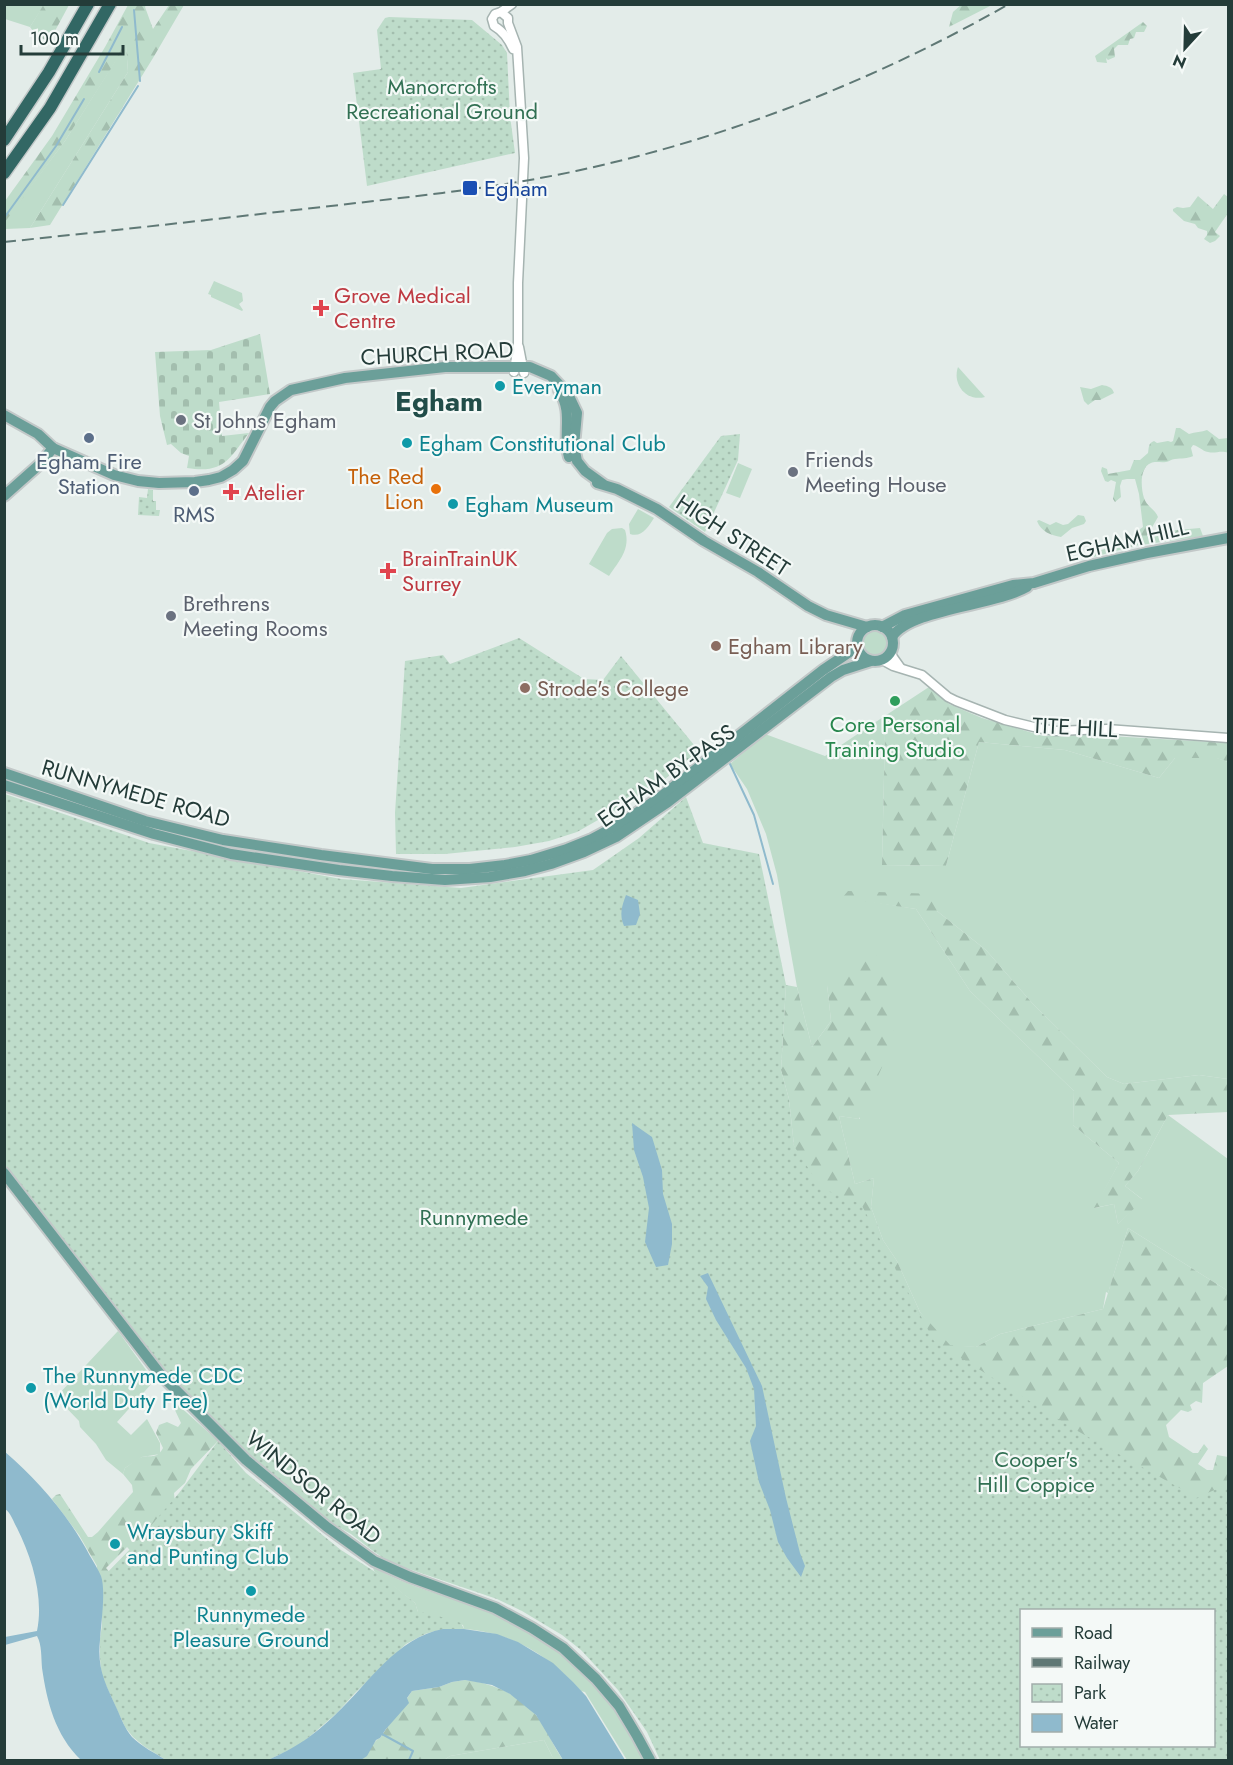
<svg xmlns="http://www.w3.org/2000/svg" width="1233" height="1765" font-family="Jost,sans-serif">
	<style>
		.grass { fill: #bedcca }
		.forest { fill: url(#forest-firs); fill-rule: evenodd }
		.cemetery { fill: url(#cemetery-stones) }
		.park { fill: url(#park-dots); fill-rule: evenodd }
		.water { fill: #8fbacd }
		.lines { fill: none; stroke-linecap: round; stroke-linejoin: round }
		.stream { stroke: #8fbacd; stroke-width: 2 }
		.minor-casing { stroke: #a6b4b1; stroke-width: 11 }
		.major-casing { stroke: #c2c8c8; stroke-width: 14 }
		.highway-casing { stroke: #c2c8c8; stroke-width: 15 }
		.minor { stroke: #fff; stroke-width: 8 }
		.major { stroke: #6b9f99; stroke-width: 10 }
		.highway { stroke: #326764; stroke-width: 12 }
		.rail { stroke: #5f7875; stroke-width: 2; stroke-dasharray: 12 6; stroke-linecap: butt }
		.transit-dot { fill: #1a4fb4; stroke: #f4f9f7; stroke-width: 2 }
		.health-dot { fill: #e0444e; stroke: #f4f9f7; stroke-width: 2 }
		.culture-dot { fill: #0f9aa8; stroke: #f4f9f7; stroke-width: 2 }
		.worship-dot { fill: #6b7280; stroke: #f4f9f7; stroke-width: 2 }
		.service-dot { fill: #5c6f8a; stroke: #f4f9f7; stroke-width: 2 }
		.food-dot { fill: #e8710a; stroke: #f4f9f7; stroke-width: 2 }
		.education-dot { fill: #8d6e63; stroke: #f4f9f7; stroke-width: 2 }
		.leisure-dot { fill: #2e9e5b; stroke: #f4f9f7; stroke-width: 2 }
		.labels { text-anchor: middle; stroke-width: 4.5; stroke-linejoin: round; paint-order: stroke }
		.park-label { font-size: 22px; fill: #317053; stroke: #f4f9f7 }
		.transit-label { font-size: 22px; fill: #164399; stroke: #f4f9f7; text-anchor: start }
		.health-label { font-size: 22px; fill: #be3a42; stroke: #f4f9f7; text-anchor: start }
		.street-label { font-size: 22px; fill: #243c39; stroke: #f4f9f7 }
		.culture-label { font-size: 22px; fill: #0d838f; stroke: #f4f9f7; text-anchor: start }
		.worship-label { font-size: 22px; fill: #5b616d; stroke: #f4f9f7; text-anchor: start }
		.service-label { font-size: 22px; fill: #4e5e75; stroke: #f4f9f7 }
		.food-label { font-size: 22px; fill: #c56008; stroke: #f4f9f7; text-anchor: end }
		.education-label { font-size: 22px; fill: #785e54; stroke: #f4f9f7; text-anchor: start }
		.leisure-label { font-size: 22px; fill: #27864d; stroke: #f4f9f7 }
		.district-label { font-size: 28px; font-weight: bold; fill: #214d49; stroke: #f4f9f7 }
	</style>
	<defs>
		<pattern id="forest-firs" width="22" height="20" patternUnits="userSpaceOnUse" patternTransform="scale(1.5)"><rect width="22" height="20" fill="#bedcca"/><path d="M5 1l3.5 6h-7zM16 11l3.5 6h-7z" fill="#a3beae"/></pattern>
		<pattern id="cemetery-stones" width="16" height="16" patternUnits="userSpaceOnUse" patternTransform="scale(1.5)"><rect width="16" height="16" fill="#bedcca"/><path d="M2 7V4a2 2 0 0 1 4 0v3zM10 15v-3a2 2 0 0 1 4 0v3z" fill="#a3beae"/></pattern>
		<pattern id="park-dots" width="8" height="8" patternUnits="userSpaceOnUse" patternTransform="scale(1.5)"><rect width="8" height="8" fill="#bedcca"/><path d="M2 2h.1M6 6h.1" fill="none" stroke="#a3beae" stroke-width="1.8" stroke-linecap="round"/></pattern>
	</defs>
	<rect width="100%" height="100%" fill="#e3ece9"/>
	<g class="grass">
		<path d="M4 5 5 4 44 5 30 27 5 19Z"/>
		<path d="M126 44 128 72 30 228 5 229 4 222 65 141Z"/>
		<path d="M214 281 242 293 243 301 239 304 243 310 242 311 211 297V295L208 294Z"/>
		<path d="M958 367 985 397C966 402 952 384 958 367Z"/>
		<path d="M738 463 752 469 740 498 726 493Z"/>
		<path d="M638 509 654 518C648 527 642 538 630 534L629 524Z"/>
		<path d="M622 528 625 530C631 549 619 561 609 576L589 564 607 533 612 529Z"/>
		<circle cx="875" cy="643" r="12"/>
		<path d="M865 729 885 732 882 865 946 866 979 742 1065 750 1159 778 1175 758H1217L1228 762V1079L1199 1075 1124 1084 1107 1077 1033 1004 986 950 937 911 843 897 916 909 970 991 1074 1091 1073 1125 1119 1163 1095 1208 1114 1204 1118 1224 1142 1199 1125 1186 1138 1171 1168 1115 1228 1159V1291L1128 1228 1108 1293 1106 1292 1103 1309 1000 1334 976 1347 950 1346 932 1327 920 1312 897 1261 883 1240 871 1207 874 1178 855 1184 839 1116 860 1119 827 984 831 1021 812 1047 797 987 777 875 766 834 747 789 730 764 765 734 825 756Z"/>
		<path d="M118 1331 154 1381 117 1422 131 1435 147 1419 160 1443V1454L142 1457 125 1468 123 1474 106 1460 96 1444 80 1427 79 1421 56 1397Z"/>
		<path d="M373 1567C408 1587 447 1596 485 1609 538 1629 585 1668 618 1713 629 1727 637 1745 646 1760H627L585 1692 581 1691C550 1656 511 1632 464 1629L463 1625 418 1612 415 1603 374 1571Z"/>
		<path d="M544 1740 554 1760H444L450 1756Z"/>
	</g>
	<g class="forest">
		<path d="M44 4 69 5 49 42 36 35 30 27Z"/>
		<path d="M962 4H992V5L949 27 953 12Z"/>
		<path d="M128 5H146L145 7 153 29 169 5H184L153 58 50 225 30 228 128 72 126 45 65 141 5 222V201L52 136 105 47Z"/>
		<path d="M1143 22 1147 26 1144 32H1136L1134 38 1130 39 1128 45H1118L1114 49 1115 57 1108 60 1106 58 1107 63 1097 62 1095 56Z"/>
		<path d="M1224 194 1228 197V213L1215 232 1220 236 1215 241 1210 243 1204 239 1207 235V231L1198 228 1195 224 1184 221 1173 211V209L1177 207 1183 208 1190 207 1198 196 1213 209Z"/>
		<path d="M1102 385C1108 386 1112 387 1114 393L1100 400H1095L1088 405 1084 401 1080 387 1091 389Z"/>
		<path d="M1176 428H1180L1189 434C1195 432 1202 432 1207 430L1219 439 1228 438V453C1221 450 1215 454 1208 452 1202 451 1199 446 1193 445L1191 448 1193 456C1187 459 1182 458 1175 459 1171 459 1169 462 1166 462 1161 463 1155 461 1151 463 1139 468 1141 488 1144 498 1147 507 1155 509 1158 517L1147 536H1155L1166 531 1200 528 1203 536 1134 546 1090 558 1089 554 1133 540 1134 533 1143 527 1139 494 1135 479H1127L1122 480 1120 486 1121 497 1115 502 1113 499 1116 482 1111 480 1108 482 1105 481 1101 471 1102 467 1107 469 1108 474 1130 470 1134 460H1140L1148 453C1149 448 1148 443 1154 441L1157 443 1168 441 1171 442 1173 441Z"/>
		<path d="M1078 515 1084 516 1086 521 1084 524 1072 528 1061 537C1051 535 1041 532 1037 521L1039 520 1050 525 1056 522 1063 525 1068 524Z"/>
		<path d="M929 687 949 704 982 718 1043 736 1093 735 1228 743V762L1216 758H1175L1159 778 1065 750 979 742 946 866 882 865 885 733 865 729Z"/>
		<path d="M848 891 936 894 937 911 986 950 1033 1004 1107 1077 1124 1084 1199 1075 1228 1079V1112L1168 1115 1138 1171 1125 1186 1143 1200 1118 1224 1114 1204 1094 1208 1119 1163 1073 1125 1074 1091 970 991 916 909 842 898Z"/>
		<path d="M874 951 888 975 894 1040 859 1119 839 1116 855 1184 874 1178 871 1207 883 1240 897 1261 920 1312 950 1345 976 1347 1000 1334 1103 1309 1128 1228 1228 1291V1366L1203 1383 1202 1403 1196 1401 1190 1405 1192 1410 1188 1412 1181 1410 1166 1425 1169 1437 1193 1453H1198L1204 1444 1208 1449 1198 1464 1207 1470H1213L1217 1455 1228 1457V1760H1002L794 1146 789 1099 781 1070 786 985 797 987 812 1047 831 1021 827 984 846 962ZM1022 1610H1214V1746H1022Z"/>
		<path d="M176 1403 218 1441 191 1469 185 1483 174 1493 175 1504 142 1546 154 1565 162 1569 163 1574 166 1575 177 1563 193 1553 196 1540 193 1536 186 1543 180 1544 194 1527 198 1528C213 1518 208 1526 223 1526L226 1530C223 1538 217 1538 209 1540L207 1547 195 1559 172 1589 185 1602V1608C177 1606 171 1601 164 1597L162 1588H155C146 1598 143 1613 143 1626 143 1630 144 1633 142 1636L126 1643 122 1641 117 1621 122 1616 120 1608 115 1604 97 1607C88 1595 97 1579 97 1566L79 1535 52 1499 56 1495 60 1494 88 1537H92L98 1532 133 1492 132 1485 123 1474 125 1468C130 1465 137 1458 142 1457 152 1455 157 1459 163 1448L156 1433 159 1425 167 1422 178 1427 181 1423 174 1408ZM127 1547 147 1568 126 1591 106 1568Z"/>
		<path d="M465 1680C493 1683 521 1695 539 1719 548 1732 554 1747 563 1760H554L544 1740 450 1756 444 1760H361C370 1754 371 1742 380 1738L412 1691 439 1687 452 1682Z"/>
	</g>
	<path class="cemetery" d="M260 334 270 394 219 402 222 436 249 433C229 459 224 474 187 468L189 456 181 453 171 444 167 445 160 416 155 352 211 350Z"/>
	<g class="park">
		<path d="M389 17 472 20 502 45 507 53 510 116 515 153 367 186 353 73 381 69 377 30 385 18Z"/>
		<path d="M740 434 738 460 705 532 669 507 721 436Z"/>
		<path d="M148 489 153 490V501H156V510H160L159 516 138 515 139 497 147 498Z"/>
		<path d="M519 638 584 679 603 680 621 656 699 751 654 788 577 832 549 841 515 847 445 854H396L395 813 405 661 443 655 450 664Z"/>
		<path d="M5 794 149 843 341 879 461 888 593 870 639 838 686 797 703 843 759 854 786 985 781 1070 789 1099 794 1146 821 1188 861 1204 934 1341 1074 1429 1192 1495 1194 1499 1228 1484V1760H660L647 1732 618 1690 581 1650 562 1635 522 1611 497 1599 406 1568 385 1559 373 1551 351 1534 319 1516 276 1481 214 1421 153 1357 133 1328 5 1165ZM1022 1610H1214V1746H1022Z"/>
		<path d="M218 1441 246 1473 341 1550 383 1577 415 1603 418 1612H425L461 1623 464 1629 435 1631 425 1634 406 1644 355 1693 337 1713 308 1738 300 1745 268 1760H166L145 1747 133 1737 125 1727 102 1677 100 1659V1639L102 1625V1578L135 1544 179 1493Z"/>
	</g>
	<g class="water">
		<path d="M626 895 638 900 640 914 636 925 624 926C619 914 622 906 626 895Z"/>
		<path d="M632 1123 652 1137 662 1170 663 1194 672 1224V1244L668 1265 656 1267 645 1242 649 1208 643 1177 634 1150Z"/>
		<path d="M708 1273 762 1386 786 1498 800 1553 805 1566 801 1577 787 1558 778 1542 770 1510 759 1482 750 1441 756 1426 754 1389 746 1368 716 1320 706 1299 708 1287 700 1276Z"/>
		<path d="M4 1451C39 1481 69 1516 90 1556 94 1563 98 1569 101 1576 106 1590 101 1624 100 1640 97 1669 105 1683 117 1709 121 1718 125 1729 132 1737 142 1747 155 1753 166 1760H81C55 1735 47 1702 42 1668 41 1657 42 1645 37 1636L5 1645V1637L37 1631C44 1597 32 1558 17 1528 13 1521 11 1513 5 1509Z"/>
		<path d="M443 1629H464L497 1634 518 1642 553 1663 573 1682 586 1696 625 1760H563L536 1715 510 1694 492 1685 465 1680 452 1682 439 1687 412 1691 407 1698 409 1703 386 1729 380 1738 376 1740 367 1756 361 1760H268C297 1747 313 1736 336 1714 369 1683 396 1638 443 1629Z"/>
	</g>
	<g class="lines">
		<g class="stream">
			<path d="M134 10 140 81"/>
			<path d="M99 72 122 27"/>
			<path d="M63 205 138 86"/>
			<path d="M4 218 56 146 84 99"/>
			<path d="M730 764 754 815 773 884"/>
			<path d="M382 1734 413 1751 409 1760"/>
		</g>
		<g class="minor-casing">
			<g id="minor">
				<path d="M512 4 501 12 495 14 492 19 494 26C503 31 509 40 513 49"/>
				<path d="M501 12 508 18V23L517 47 524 158 518 283V343L514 372"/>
				<path d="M519 347 524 373"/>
				<path d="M890 653 900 667"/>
				<path d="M882 660 893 666 922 675 948 697 956 701 1005 720 1038 728 1056 731 1107 729 1228 738"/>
			</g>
		</g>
		<g class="major-casing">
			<g id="major">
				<path d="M559 391C574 412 562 435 569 457"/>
				<path d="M4 415 38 434 53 448 114 475 138 481 159 483 195 482 209 480 221 477 233 470 243 461 270 407 275 401 291 390 345 378 445 367H530L551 376 568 394 577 413 574 446 577 461 585 471 603 484"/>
				<path d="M597 483 617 489 657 509 704 541 758 572 808 606 826 615 867 627"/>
				<path d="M4 496 40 464 53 448"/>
				<circle cx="875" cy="643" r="18"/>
				<path d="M882 627 905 615 1013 585 1034 583 1089 566 1147 553 1228 538"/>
				<path d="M892 637C910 609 994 606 1027 587"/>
				<path d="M4 773 145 821 223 840 321 855 432 869H470L505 865 531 860 567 849 592 839 620 824 659 798 823 670 857 647"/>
				<path d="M4 785 154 834 231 854 339 870 392 876 445 880 490 877 525 871 551 864 584 852 616 837 668 802 831 677 843 670 871 661"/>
				<path d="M4 1173 161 1375 246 1460 327 1527 374 1561 410 1577 495 1608 532 1628 563 1648 596 1679 619 1706 637 1736 650 1760"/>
			</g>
		</g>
		<g class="highway-casing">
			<g id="highway">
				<path d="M4 140 49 72 88 4"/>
				<path d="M4 173 50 108 110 4"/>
			</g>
		</g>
		<use href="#minor" class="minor"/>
		<use href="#major" class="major"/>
		<use href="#highway" class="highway"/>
		<path class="rail" d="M4 242C110 231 216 219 322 207 407 197 492 189 576 171 728 138 874 81 1009 4"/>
	</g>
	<rect class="transit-dot" x="462" y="180" width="16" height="16" rx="3"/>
	<g class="health-dot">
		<path d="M318 299h6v6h6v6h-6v6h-6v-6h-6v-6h6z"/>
		<path d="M228 483h6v6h6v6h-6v6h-6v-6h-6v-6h6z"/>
		<path d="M385 562h6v6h6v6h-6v6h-6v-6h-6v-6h6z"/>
	</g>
	<g class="culture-dot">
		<circle cx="500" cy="386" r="6"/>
		<circle cx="407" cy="443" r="6"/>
		<circle cx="453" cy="504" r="6"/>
		<circle cx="31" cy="1388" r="6"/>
		<circle cx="115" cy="1544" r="6"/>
		<circle cx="251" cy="1591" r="6"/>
	</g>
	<g class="worship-dot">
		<circle cx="181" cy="420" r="6"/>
		<circle cx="793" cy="472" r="6"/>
		<circle cx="171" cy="616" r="6"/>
	</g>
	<g class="service-dot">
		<circle cx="89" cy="438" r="6"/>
		<circle cx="194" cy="491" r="6"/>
	</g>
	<circle class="food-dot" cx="436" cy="489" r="6"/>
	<g class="education-dot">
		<circle cx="716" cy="646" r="6"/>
		<circle cx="525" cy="688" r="6"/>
	</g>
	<circle class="leisure-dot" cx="895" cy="701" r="6"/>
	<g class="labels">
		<g class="park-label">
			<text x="442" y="94">Manorcrofts<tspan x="442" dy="25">Recreational Ground</tspan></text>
			<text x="474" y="1225">Runnymede</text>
			<text x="1036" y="1467">Cooper's<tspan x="1036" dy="25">Hill Coppice</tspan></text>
		</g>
		<g class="transit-label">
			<text x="484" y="196">Egham</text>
		</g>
		<g class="health-label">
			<text x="334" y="303">Grove Medical<tspan x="334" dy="25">Centre</tspan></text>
			<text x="244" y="500">Atelier</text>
			<text x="402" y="566">BrainTrainUK<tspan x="402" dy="25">Surrey</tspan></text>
		</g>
		<g class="street-label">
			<text transform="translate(437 353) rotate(-3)" y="8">CHURCH ROAD</text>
			<text transform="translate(733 535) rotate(33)" y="8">HIGH STREET</text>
			<text transform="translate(1127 540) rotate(-13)" y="8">EGHAM HILL</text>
			<text transform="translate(1075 727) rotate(3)" y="8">TITE HILL</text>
			<text transform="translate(666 775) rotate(-35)" y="8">EGHAM BY-PASS</text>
			<text transform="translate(136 793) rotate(16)" y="8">RUNNYMEDE ROAD</text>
			<text transform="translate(314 1487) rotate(39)" y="8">WINDSOR ROAD</text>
		</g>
		<g class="culture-label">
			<text x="512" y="394">Everyman</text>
			<text x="419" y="451">Egham Constitutional Club</text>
			<text x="465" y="512">Egham Museum</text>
			<text x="43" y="1383">The Runnymede CDC<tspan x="43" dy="25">(World Duty Free)</tspan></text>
			<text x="127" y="1539">Wraysbury Skiff<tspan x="127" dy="25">and Punting Club</tspan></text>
			<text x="251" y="1622" text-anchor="middle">Runnymede<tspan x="251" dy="25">Pleasure Ground</tspan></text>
		</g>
		<g class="worship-label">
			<text x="193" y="428">St Johns Egham</text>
			<text x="805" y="467">Friends<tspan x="805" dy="25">Meeting House</tspan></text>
			<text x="183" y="611">Brethrens<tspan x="183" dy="25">Meeting Rooms</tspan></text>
		</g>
		<g class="service-label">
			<text x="89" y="469">Egham Fire<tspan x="89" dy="25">Station</tspan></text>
			<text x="194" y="522">RMS</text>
		</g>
		<g class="food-label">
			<text x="424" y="484">The Red<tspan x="424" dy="25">Lion</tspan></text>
		</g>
		<g class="education-label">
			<text x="728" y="654">Egham Library</text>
			<text x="537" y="696">Strode's College</text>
		</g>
		<g class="leisure-label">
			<text x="895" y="732">Core Personal<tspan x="895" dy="25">Training Studio</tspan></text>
		</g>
		<g class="district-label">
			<text x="439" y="411">Egham</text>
		</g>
	</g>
	<rect width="1233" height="1765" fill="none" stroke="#243c39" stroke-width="12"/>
	<rect x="1020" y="1609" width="195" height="138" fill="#f4f9f7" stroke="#a1adab" stroke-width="1.5"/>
	<rect x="1032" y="1628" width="30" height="9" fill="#6b9f99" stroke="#a1adab" stroke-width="1.5"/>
	<text x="1074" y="1639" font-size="18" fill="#243c39">Road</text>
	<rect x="1032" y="1658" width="30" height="9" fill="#5f7875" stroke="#a1adab" stroke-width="1.5"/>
	<text x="1074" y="1669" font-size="18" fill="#243c39">Railway</text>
	<rect x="1032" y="1684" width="30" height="18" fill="url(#park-dots)" stroke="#a1adab" stroke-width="1.5"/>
	<text x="1074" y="1699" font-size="18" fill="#243c39">Park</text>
	<rect x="1032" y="1714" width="30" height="18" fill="#8fbacd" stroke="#a1adab" stroke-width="1.5"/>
	<text x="1074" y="1729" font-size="18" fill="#243c39">Water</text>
	<g transform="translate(1185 48) rotate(202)" stroke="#f4f9f7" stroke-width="4.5" paint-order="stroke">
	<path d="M0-4.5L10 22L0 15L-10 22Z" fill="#243c39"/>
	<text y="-9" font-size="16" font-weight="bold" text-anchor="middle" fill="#243c39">N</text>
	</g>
	<path d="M21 45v9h102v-9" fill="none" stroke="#243c39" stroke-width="3"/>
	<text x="30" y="45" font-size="18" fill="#243c39" stroke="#f4f9f7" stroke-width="4.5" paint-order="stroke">100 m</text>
</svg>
